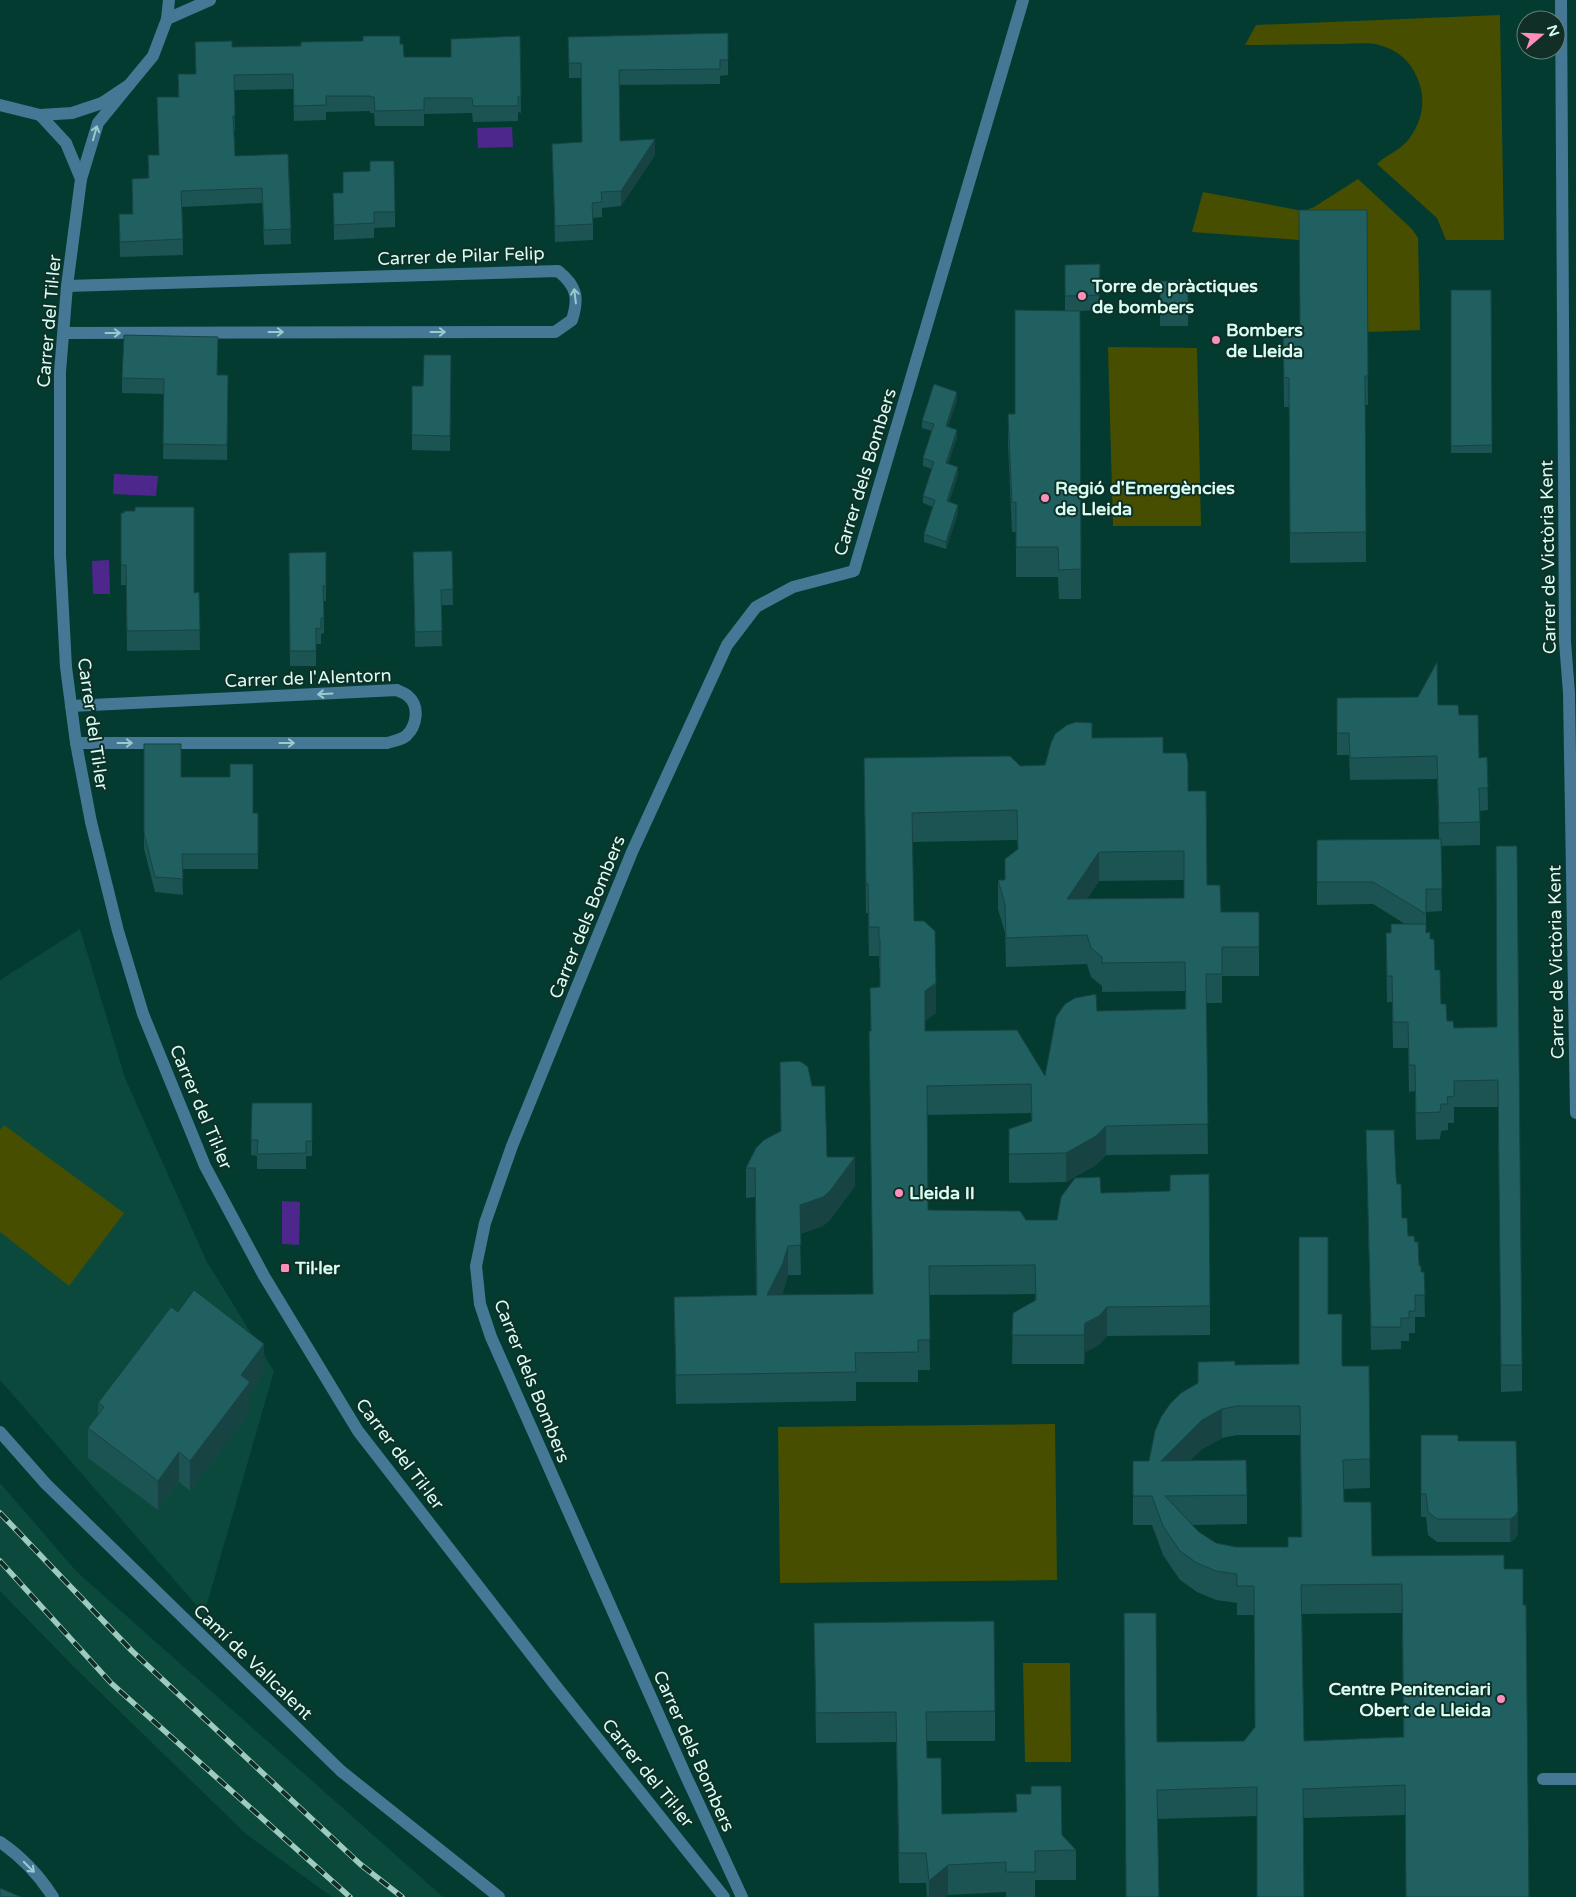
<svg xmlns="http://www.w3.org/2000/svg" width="1576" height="1897" font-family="'Varela Round',sans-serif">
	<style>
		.built { fill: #0a493c }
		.green { fill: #474e00 }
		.water { fill: #4e278d }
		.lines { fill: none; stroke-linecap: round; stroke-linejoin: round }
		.minor { stroke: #457895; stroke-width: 12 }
		.rail-casing { stroke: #9dccbf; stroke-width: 5.5 }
		.rail { stroke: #112e27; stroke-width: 4; stroke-dasharray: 11; stroke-linecap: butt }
		.wall { fill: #1c5353; fill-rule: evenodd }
		.shaded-wall { fill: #174343 }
		.building { fill: #216060; stroke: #174343; fill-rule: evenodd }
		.oneway { stroke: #9bc9cd }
		.poi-dot { fill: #fe8ebc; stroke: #112e27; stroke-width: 2 }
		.labels { text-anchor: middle; stroke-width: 4; stroke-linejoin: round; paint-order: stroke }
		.street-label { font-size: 18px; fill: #d4fff2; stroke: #112e27 }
		.poi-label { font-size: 18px; font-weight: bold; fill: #d4fff2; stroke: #112e27; text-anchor: start }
	</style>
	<rect width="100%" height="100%" fill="#043b30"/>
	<g class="built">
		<path d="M80 929 125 1078 206 1260 274 1371 204 1614 0 1380V980Z"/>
		<path d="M0 1483 77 1572 443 1897H332L247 1835 74 1667 0 1591Z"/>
	</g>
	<g class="green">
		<path d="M1500 15 1504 240H1446L1437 218 1377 164C1387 154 1400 151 1409 139 1420 124 1425 107 1421 89 1415 66 1402 51 1379 45 1368 42 1353 44 1341 44 1309 44 1277 45 1245 45L1256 25Z"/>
		<path d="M1358 179 1412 229 1418 238 1420 330 1368 332 1367 240H1299L1192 232 1203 192 1303 211 1314 207Z"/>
		<path d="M1108 347 1197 348 1201 526H1113Z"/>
		<path d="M4 1125 124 1213 69 1286 0 1232V1130Z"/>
		<path d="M1055 1424 1057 1580 780 1583 778 1427Z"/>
		<path d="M1023 1663H1070L1071 1762H1025Z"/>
	</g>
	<g class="water">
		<path d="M512 127 513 147 478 148 477 128Z"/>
		<path d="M114 474 158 476 156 496 113 494Z"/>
		<path d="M109 560 110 594H93L92 561Z"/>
		<path d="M282 1201 300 1202 299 1245 282 1244Z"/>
	</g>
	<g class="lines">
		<g class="minor">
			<path d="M1561 0 1565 642 1569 693 1576 1113"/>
			<path d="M167 19 210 0"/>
			<path d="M129 85 98 123 81 179 67 286 60 372V555L66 667 76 743 91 822 118 931 143 1014 205 1166 264 1276 358 1431 555 1685 724 1897"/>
			<path d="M0 105 40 115 72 113 102 103 129 85 153 56 167 19 169 0"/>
			<path d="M40 115 66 143 81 179"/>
			<path d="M64 333 555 332 572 320C579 298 577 286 558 271L67 286"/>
			<path d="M71 706 397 690C400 692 405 693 408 696 420 706 417 726 406 736 401 740 393 741 387 743H76"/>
			<path d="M0 1432 46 1484 341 1771 499 1897"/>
			<path d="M1543 1779H1576"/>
			<path d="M0 1842C22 1857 39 1875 53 1897"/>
			<path d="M742 1897 685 1774 491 1337 480 1304 476 1266 485 1223 512 1146 632 852 727 645 756 607 793 587 854 571 1023 0"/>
		</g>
		<g class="rail-casing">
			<g id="rail">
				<path d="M0 1513 132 1651 360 1864 402 1897"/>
				<path d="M0 1561 111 1683 350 1897"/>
			</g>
		</g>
		<use href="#rail" class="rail"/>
	</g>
	<g class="wall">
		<path d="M728 33V75L720 76V84L619 85 620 141 655 155 621 206 602 208V217L593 218V240L555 242 552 144 582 142 581 78H569L568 37Z"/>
		<path d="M520 36 521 113 518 112V121L473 122 472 113 424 114V126H375L374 113H370V111L326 112V120L294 121 293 89 234 90 235 131H234L235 156 288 154 291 244 264 245 262 203 182 207 183 255 120 257 119 214H132V179L148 178V155H159L157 97H178V74H196L195 42 232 47 400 44 404 57H451Z"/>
		<path d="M343 172 395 212V227L374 228V238L334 240 333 193H343Z"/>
		<path d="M1367 210 1368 405H1365L1366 562 1290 563 1289 407H1284L1283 327H1300Z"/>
		<path d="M1065 265 1100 280 1099 310 1080 311 1081 599H1059L1058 577H1016V532H1012L1008 444V414H1015L1065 310Z"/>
		<rect x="1160" y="281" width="28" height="45"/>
		<path d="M1451 290H1491L1492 453H1451Z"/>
		<path d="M451 355 450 451 412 450V386H423Z"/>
		<path d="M218 375H228L227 460 163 459 164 394 122 393V378Z"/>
		<path d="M957 400 948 426 957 437 948 464 958 475 949 502 958 513 946 549 924 542V534L933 507 923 503V496L932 469 923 466V458L932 431 922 428V421Z"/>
		<path d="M121 513 194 593 199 592 200 650 127 651 126 585H121Z"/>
		<path d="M452 551 453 605H441L442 646 415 647 413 567Z"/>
		<path d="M326 552V601H324V633L321 634V644H316V666H290L289 553Z"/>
		<path d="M1337 698 1438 705 1459 715 1479 758 1487 757 1488 810 1480 811V845L1441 846 1442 911 1426 912V933L1430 939 1441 1004 1447 1021 1454 1028 1497 1027 1522 1365V1391L1501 1392 1498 1107H1454V1123H1448V1130L1441 1131 1440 1139 1416 1140 1415 1091 1409 1092 1408 1048H1393L1392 1002H1387L1386 933H1391L1405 924 1373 904 1317 905V840L1439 839 1437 779 1350 780 1349 755H1337Z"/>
		<path d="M1092 738 1163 753 1188 791 1207 885 1221 912 1259 947V976H1222V1003H1206L1208 1154 1106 1155 1096 1165 1066 1182 1009 1183V1129L1032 1121 1031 1113 927 1115 928 1210 1026 1220H1057L1101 1193 1170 1191V1175L1210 1306V1335L1107 1336 1099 1345 1085 1352 1084 1364H1012L1013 1313 1035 1301V1294L929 1295 930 1370H918V1382H856V1401L676 1404 674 1297 756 1295 755 1197 746 1198V1168L781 1131 780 1062 812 1086 827 1157 855 1186 830 1220 823 1226 800 1234 801 1275H788L782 1295 873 1294 869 1031H871L870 988 880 987V968H879V956H869L868 913H866L864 758 1020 766 1045 765ZM1017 840 1018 850 1005 880H998V909L1005 933 1006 967 1087 964 1091 977 1102 986V992L1185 991V1009L1097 1011 1045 1076 925 1031V1021L936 1013 914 921 912 842ZM1184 880V898L1087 899 1099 881Z"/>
		<path d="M144 744 181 777 253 813H258V869H182L183 895 155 892 144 849Z"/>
		<path d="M252 1103H312V1156H306V1169H257V1156L251 1155Z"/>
		<path d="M1366 1130 1396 1177 1402 1218 1408 1236 1415 1242 1421 1272H1424L1425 1317H1415V1333H1409V1341H1401V1349L1371 1350Z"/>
		<path d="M1328 1314 1342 1366H1369L1370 1488 1344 1489V1502L1372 1556 1504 1555 1405 1815 1304 1818 1257 1816 1157 1819 1126 1897 1157 1742 1244 1741 1255 1728 1254 1615H1237V1603L1216 1600 1197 1592 1180 1580 1163 1555 1152 1525H1133V1461H1149L1235 1365 1299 1364ZM1237 1435H1300L1301 1537 1288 1547H1236L1216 1543 1199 1532 1192 1525 1247 1524V1495L1190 1460 1202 1449 1222 1438ZM1402 1613 1403 1737 1304 1741 1302 1614Z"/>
		<path d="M264 1374 250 1392V1411L190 1491 179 1482 158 1510 88 1458V1428L98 1415V1403Z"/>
		<path d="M1421 1435 1458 1441H1516L1518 1533 1515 1539 1510 1542H1437L1428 1535 1426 1517H1421Z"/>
		<path d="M814 1623 995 1711V1741H926L927 1758 942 1814 1062 1835 1076 1850V1880H1035V1897H1006V1892L948 1895 945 1897H927L926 1883H899L896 1742 816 1743Z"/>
	</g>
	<g class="shaded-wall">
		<path d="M655 139V155L621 206V191Z"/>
		<path d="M957 392V400L946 433V426Z"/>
		<path d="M957 430V437L946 471V463Z"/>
		<path d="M958 467V475L947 509V501Z"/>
		<path d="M958 505V513L946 549V542Z"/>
		<path d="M1099 852V881L1067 928V899Z"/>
		<path d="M936 983V1013L925 1021V991Z"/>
		<path d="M1106 1126V1155L1096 1165 1066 1182V1153Z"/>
		<path d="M855 1157V1186L830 1220 823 1226 800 1234V1205Z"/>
		<path d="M788 1246V1275L783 1293 767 1325V1295Z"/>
		<path d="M1107 1307V1336L1099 1345 1085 1352 1084 1364V1335L1085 1323Z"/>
		<path d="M264 1344V1374L250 1392V1411L190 1491V1461L241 1375Z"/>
		<path d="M1222 1409V1438L1202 1449 1161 1490V1461L1202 1420Z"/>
		<path d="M179 1452V1482L158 1510V1481Z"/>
		<path d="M1518 1511V1533L1515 1539 1510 1542V1519Z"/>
		<path d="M948 1865V1895L945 1897H929V1881Z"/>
	</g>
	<g class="building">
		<path d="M728 33V60H720V69L619 70 620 141 655 139 621 191 601 192 602 202 592 203 593 224 555 226 552 144 582 142 581 63H569L568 37Z"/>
		<path d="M363 36H400V44H403L404 57H451V39L520 36 521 97H518V106H473L472 98H424V110L375 111 374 97H370V96H326V105L294 106 293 74 234 75 235 115 233 116 235 156 288 154 291 229 264 230 262 188 181 191 183 239 120 242 119 214H133L132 179 149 178 148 155H159L157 97H179L178 74H196L195 42 232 41V47L301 46V42L363 41Z"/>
		<path d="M370 161H394L395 212H374V223L334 225 333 193H343V172L370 171Z"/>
		<path d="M1299 210H1367L1368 376H1365L1366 532 1290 533 1289 378 1284 377 1283 327H1300Z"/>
		<path d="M1100 264 1099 295 1065 296V265Z"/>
		<rect x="1160" y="281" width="28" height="30"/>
		<path d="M1451 290H1491L1492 445 1451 446Z"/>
		<path d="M1015 310 1080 311 1081 569 1059 570 1058 547H1016V502L1012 503 1008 414H1015Z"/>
		<path d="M124 335 218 337 217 375H228L227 445 163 444 164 379 122 378Z"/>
		<path d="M424 355H451L450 436 412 435V386H423Z"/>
		<path d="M934 384 957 392 946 426 957 430 946 463 958 467 947 501 958 505 946 542 924 534 935 500 923 496 934 462 923 458 934 424 922 421Z"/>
		<path d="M135 507H194V593L199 592 200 630 127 631 126 565H121V513H124V511H135Z"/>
		<path d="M452 551 453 589 441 590 442 631 415 632 413 552Z"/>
		<path d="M326 552V586H323L324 618H321V629L316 628V651H290L289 553Z"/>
		<path d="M1437 662 1438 705H1458L1459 715H1478L1479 758 1487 757 1488 788H1479L1480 822 1439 823 1437 756 1350 758 1349 733H1337V698L1418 697Z"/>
		<path d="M1076 722 1092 723V738L1163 737V753H1186L1188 763V791H1206L1207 885H1220L1221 912H1259V947H1222V974H1206L1208 1124 1106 1126 1096 1136 1066 1153 1009 1154V1129L1032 1121 1031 1084 927 1086 928 1210 1020 1211 1026 1220H1057L1061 1197 1075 1178 1100 1177 1101 1193 1170 1191V1175L1209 1174 1210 1306 1107 1307 1099 1316 1085 1323 1084 1335H1012L1013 1313 1036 1300 1035 1265 929 1266 930 1340H918V1352L855 1353 856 1372 676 1375 674 1297 757 1295 755 1168H746L756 1148 764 1140 781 1131 780 1062 799 1061 803 1063 808 1067 812 1086H825L827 1157H855L830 1191 823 1197 800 1205 801 1245 788 1246 783 1263 767 1295 873 1294 869 1031H871L870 988 880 987V939H879V927H869L868 884H866L864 758 1010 756 1020 766 1045 765 1051 743 1055 734 1067 725ZM1017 810 1018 849 1005 859V880H998L1005 904 1006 938 1087 935 1091 948 1102 957V963L1185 962 1186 1009 1097 1011 1096 994 1075 998 1065 1004 1056 1017 1045 1076 1017 1030 925 1031V991L936 983 935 931 924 921H914L912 813ZM1184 851V898L1067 899 1099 852Z"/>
		<path d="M144 744H181V777H230V764H253V813H258V854H182L183 879 155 877 144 833Z"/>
		<path d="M1441 839 1442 889H1426V914L1373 882H1317V840Z"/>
		<path d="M1496 846H1517L1522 1365H1501L1498 1080 1454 1081V1096L1447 1097 1448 1104H1441L1440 1112 1416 1113 1415 1065H1409L1408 1022H1393L1392 976H1387L1386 933H1391V924H1426V933L1430 932V939H1434L1435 970H1440L1441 1004H1446L1447 1021H1453L1454 1028 1497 1027Z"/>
		<path d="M252 1103H312V1141H306V1153L257 1154 258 1140H251Z"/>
		<path d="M1366 1130H1394L1396 1177 1397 1184H1401L1402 1218H1407L1408 1236H1414L1415 1242H1418L1419 1266H1421V1272H1424L1425 1295H1415V1311H1409V1318H1401V1327H1371Z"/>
		<path d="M1299 1237H1328V1314H1342V1366H1369L1370 1459 1343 1460 1344 1502H1371L1372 1556 1504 1555V1569H1523V1605H1526L1529 1897H1406L1405 1785 1303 1789 1304 1897H1257V1787L1157 1790 1159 1897H1126L1124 1613H1156L1157 1742 1244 1741 1255 1727 1254 1586H1237V1574L1216 1571 1197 1563 1180 1551 1163 1526 1152 1496H1133V1461H1149L1155 1431 1161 1417 1170 1404 1181 1393 1198 1383V1362L1235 1361V1365L1299 1364ZM1237 1406H1300L1302 1537H1288V1547H1236L1216 1543 1199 1532 1165 1496 1247 1495 1246 1460 1161 1461 1202 1420 1222 1409ZM1402 1584 1404 1737 1304 1741 1301 1585Z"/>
		<path d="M194 1290 264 1344 241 1375 250 1382 190 1461 179 1452 158 1481 88 1428 104 1407 98 1403 171 1307 178 1312Z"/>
		<path d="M1421 1435H1458V1441H1516L1518 1511 1515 1516 1510 1519H1437L1428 1512 1426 1494H1421Z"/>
		<path d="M994 1621 995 1711 926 1712 927 1758H941L942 1814 1017 1812 1016 1794H1031V1786H1061L1062 1835 1076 1850 1035 1851V1872H1006V1862L948 1865 929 1881 926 1853H899L896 1712 816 1713 814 1623Z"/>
		<path d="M0 1888 21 1897H0Z"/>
	</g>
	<defs><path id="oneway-shaft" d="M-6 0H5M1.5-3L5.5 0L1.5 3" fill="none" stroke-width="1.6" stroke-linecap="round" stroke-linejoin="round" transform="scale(1.25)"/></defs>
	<g class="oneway">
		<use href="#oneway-shaft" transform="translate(95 133) rotate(-74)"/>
		<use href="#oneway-shaft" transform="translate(575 296) rotate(-97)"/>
		<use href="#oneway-shaft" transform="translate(276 332)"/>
		<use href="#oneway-shaft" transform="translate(438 332)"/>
		<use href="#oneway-shaft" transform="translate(113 333)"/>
		<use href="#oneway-shaft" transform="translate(325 694) rotate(177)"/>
		<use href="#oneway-shaft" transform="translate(125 743)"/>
		<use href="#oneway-shaft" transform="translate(287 743)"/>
		<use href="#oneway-shaft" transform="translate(29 1867) rotate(45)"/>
	</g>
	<g class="poi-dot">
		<circle cx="1082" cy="296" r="5"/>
		<circle cx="1216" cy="340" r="5"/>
		<circle cx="1045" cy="498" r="5"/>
		<circle cx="899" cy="1193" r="5"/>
		<rect x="280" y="1263" width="10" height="10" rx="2.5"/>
		<circle cx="1501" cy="1699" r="5"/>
	</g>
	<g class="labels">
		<g class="street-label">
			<text transform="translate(461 256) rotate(-2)" y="6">Carrer de Pilar Felip</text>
			<text transform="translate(49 321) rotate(-85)" y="6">Carrer del Til·ler</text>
			<text transform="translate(865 472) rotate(-73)" y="6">Carrer dels Bombers</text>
			<text transform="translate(1548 557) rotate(-91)" y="6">Carrer de Victòria Kent</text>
			<text transform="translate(308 678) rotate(-2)" y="6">Carrer de l'Alentorn</text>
			<text transform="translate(93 724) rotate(82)" y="6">Carrer del Til·ler</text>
			<text transform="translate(587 917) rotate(-68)" y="6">Carrer dels Bombers</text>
			<text transform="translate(1556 962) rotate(-91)" y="6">Carrer de Victòria Kent</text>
			<text transform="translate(201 1107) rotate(67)" y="6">Carrer del Til·ler</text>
			<text transform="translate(532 1381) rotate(68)" y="6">Carrer dels Bombers</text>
			<text transform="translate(400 1454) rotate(53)" y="6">Carrer del Til·ler</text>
			<text transform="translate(253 1662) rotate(44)" y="6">Camí de Vallcalent</text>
			<text transform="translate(694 1751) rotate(66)" y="6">Carrer dels Bombers</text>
			<text transform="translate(648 1773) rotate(51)" y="6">Carrer del Til·ler</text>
		</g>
		<g class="poi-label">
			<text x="1092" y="292">Torre de pràctiques<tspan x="1092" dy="21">de bombers</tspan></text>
			<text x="1226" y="336">Bombers<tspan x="1226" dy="21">de Lleida</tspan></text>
			<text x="1055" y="494">Regió d'Emergències<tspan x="1055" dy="21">de Lleida</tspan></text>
			<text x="909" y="1199">Lleida II</text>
			<text x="295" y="1274">Til·ler</text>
			<text x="1491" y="1695" text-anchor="end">Centre Penitenciari<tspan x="1491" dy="21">Obert de Lleida</tspan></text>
		</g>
	</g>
	<g transform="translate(1541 35) rotate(71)"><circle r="24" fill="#112e27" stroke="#5f8278"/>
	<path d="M0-4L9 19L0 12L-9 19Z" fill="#fe8ebc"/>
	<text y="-8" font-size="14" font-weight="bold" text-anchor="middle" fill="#d4fff2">N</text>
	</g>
</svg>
